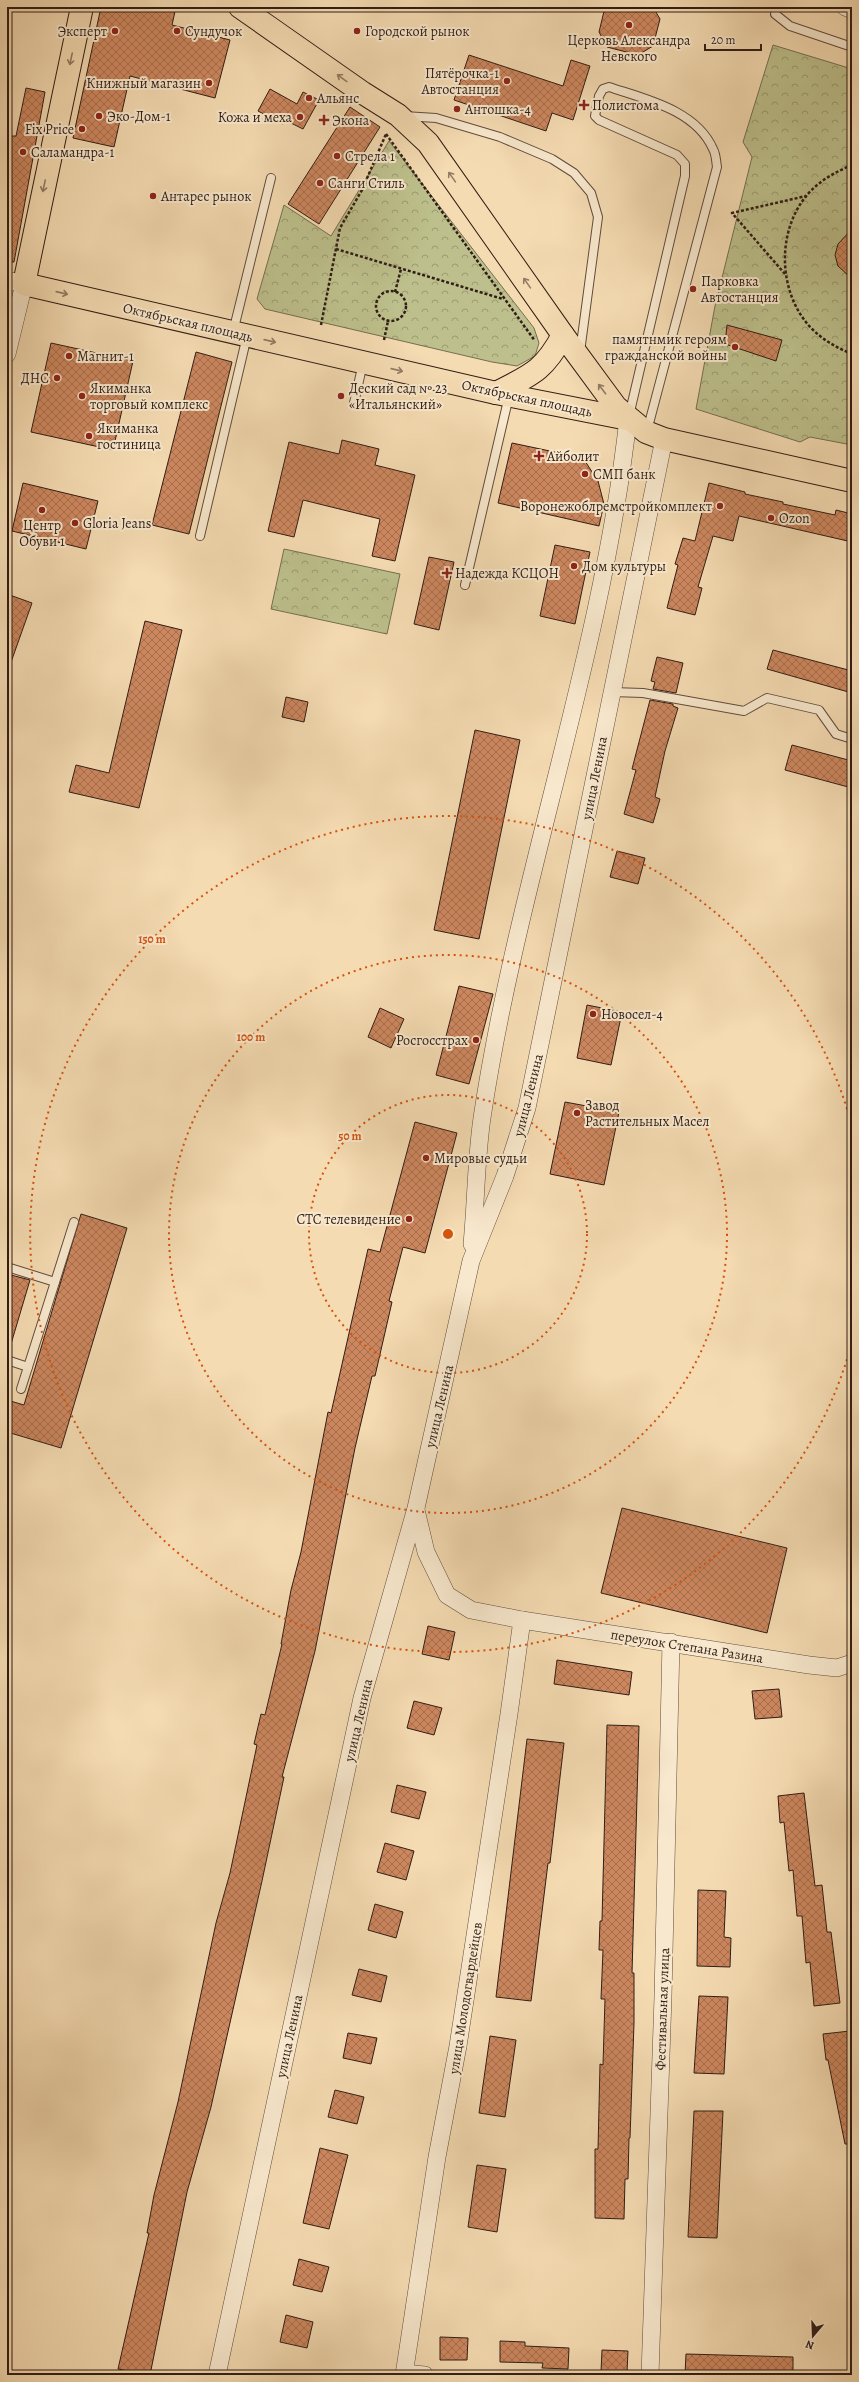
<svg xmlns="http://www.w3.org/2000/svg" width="859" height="2382" font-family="Alegreya,serif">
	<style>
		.park { fill: url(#park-crowns); stroke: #766e51 }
		.building { fill: url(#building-cross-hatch); stroke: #301d16 }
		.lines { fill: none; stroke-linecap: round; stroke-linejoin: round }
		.lane-casing { stroke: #614c3d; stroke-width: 10 }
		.street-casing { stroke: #614c3d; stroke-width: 18 }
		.primary-casing { stroke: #301d16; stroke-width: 24 }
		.path { stroke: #301d16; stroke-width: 2.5; stroke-dasharray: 3 2; stroke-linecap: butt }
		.lane { stroke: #f8e8cd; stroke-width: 8 }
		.street { stroke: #f8e8cd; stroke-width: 17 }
		.primary { stroke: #f5dbb2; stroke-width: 22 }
		.oneway { stroke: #927c64 }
		.ring { fill: none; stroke: #d6530d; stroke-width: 2; stroke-dasharray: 2 4 }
		.poi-dot { fill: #8f2418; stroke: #f8e8cd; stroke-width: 1.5 }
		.labels { text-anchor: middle; stroke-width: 4; stroke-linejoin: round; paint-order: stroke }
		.poi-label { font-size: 14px; fill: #301d16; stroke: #f8e8cd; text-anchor: start }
		.street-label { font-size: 14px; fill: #301d16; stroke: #f8e8cd }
		.centre { fill: #d6530d; stroke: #f8e8cd; stroke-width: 2 }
		.ring-label { font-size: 12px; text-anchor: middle; font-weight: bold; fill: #d6530d; stroke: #f8e8cd; stroke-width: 4; stroke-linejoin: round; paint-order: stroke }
	</style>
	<defs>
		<pattern id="park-crowns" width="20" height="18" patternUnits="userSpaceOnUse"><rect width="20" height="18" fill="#bdc08c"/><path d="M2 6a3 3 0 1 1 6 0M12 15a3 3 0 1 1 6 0" fill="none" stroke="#9a9b71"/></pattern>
		<pattern id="building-cross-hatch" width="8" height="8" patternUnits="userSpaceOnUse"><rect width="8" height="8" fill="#cd875f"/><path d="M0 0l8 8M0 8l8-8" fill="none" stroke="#a76e4d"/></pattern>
	</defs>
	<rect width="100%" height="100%" fill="#f5dbb2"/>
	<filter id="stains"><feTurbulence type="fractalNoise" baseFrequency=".005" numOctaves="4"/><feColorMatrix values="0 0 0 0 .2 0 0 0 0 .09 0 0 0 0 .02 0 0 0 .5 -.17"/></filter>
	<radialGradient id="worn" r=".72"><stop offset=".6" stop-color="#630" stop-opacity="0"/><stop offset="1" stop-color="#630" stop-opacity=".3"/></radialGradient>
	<g class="park">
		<path d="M773 45 852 69V445L810 437 800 442 696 409 715 306 752 157 743 142Z"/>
		<path d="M389 141 534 328 539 343 535 356 517 366 492 362 265 309 257 299 284 205 331 236Z"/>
		<path d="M284 549 400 574 387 634 271 609Z"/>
	</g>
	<g class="building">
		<path d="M101 7H176L172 25 230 40 215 98 130 76 114 147 73 138Z"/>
		<path d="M605 7H653L660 19 653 46 638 55 607 47 599 32Z"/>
		<path d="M469 55 563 86 571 60 590 66 573 120 552 113 546 131 454 100Z"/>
		<path d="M26 88 45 92 14 262H7V161L12 136H16Z"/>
		<path d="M270 89 297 104 303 92 319 100 303 129 285 120 283 124 258 111Z"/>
		<path d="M350 107 380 127 319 224 288 204Z"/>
		<path d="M852 229V279L838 266 835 255 838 244Z"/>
		<path d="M727 325 782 340 776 361 725 344Z"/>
		<path d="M51 343 133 361 113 450 31 432Z"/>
		<path d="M196 352 232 362 189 534 152 525Z"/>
		<path d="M342 440 379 449 375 465 415 475 395 561 372 556 380 519 303 500 294 537 268 531 289 442 339 454Z"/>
		<path d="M512 443 583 458 598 481 604 504 599 526 498 503Z"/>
		<path d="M23 483 98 501 86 549 12 531Z"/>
		<path d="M709 483 745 492V494L783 502V504L835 515 836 510 852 514V542L739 516 733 541 713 536 698 587 702 588 695 615 667 608 678 565 675 564 683 538 695 541Z"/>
		<path d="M555 545 590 552 575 624 540 616Z"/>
		<path d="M429 557 454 562 439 630 414 624Z"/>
		<path d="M7 594 32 603 10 665 7 664Z"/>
		<path d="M145 621 182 630 139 808 69 792 76 765 109 773Z"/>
		<path d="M773 650 852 671V693L767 669Z"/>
		<path d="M657 657 683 663 676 693 653 689 655 682 651 681Z"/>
		<path d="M286 697 308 702 304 722 282 717Z"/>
		<path d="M650 700 673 704V706L678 708 665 751 655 797 660 799 653 823 624 814 636 770 632 769Z"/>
		<path d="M475 730 520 740 479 939 434 930Z"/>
		<path d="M792 745 852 761V788L785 770Z"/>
		<path d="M617 851 645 858 638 884 610 877Z"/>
		<path d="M459 986 493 994 469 1084 436 1075Z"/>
		<path d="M587 1005 622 1012 611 1065 577 1058Z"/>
		<path d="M380 1008 404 1019 391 1048 368 1037Z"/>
		<path d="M565 1102 619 1112 604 1185 550 1174Z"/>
		<path d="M415 1122 457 1133 425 1253 403 1247 389 1301 392 1302 375 1376H372L355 1448 315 1651 282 1777H284L262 1881 211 2107 187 2192 150 2375 118 2369 149 2233H147L154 2195 178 2102 216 1923 230 1873 257 1745 254 1744 261 1714 265 1715 282 1644H281L291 1590 301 1552 328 1412 331 1413 368 1249 380 1252Z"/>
		<path d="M81 1214 127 1228 61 1448 7 1432V1400L24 1405Z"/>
		<path d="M7 1274 30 1280 11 1344 7 1343Z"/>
		<path d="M622 1508 787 1548 767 1633 601 1593Z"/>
		<path d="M428 1626 455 1632 449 1660 422 1654Z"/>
		<path d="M557 1660 632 1672 629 1695 554 1684Z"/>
		<path d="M779 1689 782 1717 755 1719 752 1691Z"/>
		<path d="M414 1701 442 1708 434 1735 407 1728Z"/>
		<path d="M607 1725 639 1726 632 1973H634V2023L630 2138H629L628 2179H625L624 2219 595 2218V2149H598L600 2064 603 2065 605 1999H601L603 1950H599L600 1921H602Z"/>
		<path d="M527 1739 564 1743 550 1863H548L531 2001 496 1997Z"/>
		<path d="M397 1785 426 1792 419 1819 391 1812Z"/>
		<path d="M804 1793 815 1886 822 1885 827 1932H831L840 2003 814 2006 810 1962 806 1963 802 1916H797L793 1870 789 1871 784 1822 780 1823 778 1796Z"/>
		<path d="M385 1843 414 1851 406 1880 377 1872Z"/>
		<path d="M698 1890 726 1891 724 1937 731 1938 730 1967 697 1966Z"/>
		<path d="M375 1904 403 1912 396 1938 368 1930Z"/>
		<path d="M359 1969 387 1976 381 2002 352 1995Z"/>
		<path d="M699 1996 728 1997 724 2074 694 2073Z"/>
		<path d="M850 2031 852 2056V2144H845L828 2060H826L823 2034Z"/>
		<path d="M348 2033 377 2038 371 2064 343 2058Z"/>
		<path d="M490 2036 516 2040 505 2117 479 2113Z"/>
		<path d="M335 2090 364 2097 357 2124 328 2117Z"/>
		<path d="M694 2111H723L717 2238 688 2237Z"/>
		<path d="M320 2148 348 2155 329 2229 303 2223Z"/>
		<path d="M477 2165 506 2169 497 2232 468 2227Z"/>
		<path d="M299 2259 329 2267 322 2292 293 2285Z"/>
		<path d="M286 2315 313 2322 307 2348 280 2342Z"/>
		<path d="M440 2337 468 2338 467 2360H440Z"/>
		<path d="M500 2341 525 2342V2346L569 2348 568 2369 542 2368 543 2363 500 2362Z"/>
		<path d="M602 2350 628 2351 627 2372H601Z"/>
		<path d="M686 2354 793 2357V2375H685Z"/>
	</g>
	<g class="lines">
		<g class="lane-casing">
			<g id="lane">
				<path d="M777 7 775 14 790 26 852 47"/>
				<path d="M404 116 436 118 500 137 552 159 574 173 591 193 598 217 580 352"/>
				<path d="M233 332 271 178"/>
				<path d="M354 403 363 363"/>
				<path d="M629 416 685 176V164L677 155 599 120 595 116 599 96 603 89 609 87C645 99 696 110 713 149 716 154 716 161 717 167L647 431"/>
				<path d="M200 536 247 336"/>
				<path d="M465 585 509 396"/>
				<path d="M612 692 643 693 744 711 767 698 819 710 836 734 852 739"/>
				<path d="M7 1267 55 1282 28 1367 7 1360"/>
				<path d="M55 1282 74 1222"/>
				<path d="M21 1389 28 1367"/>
			</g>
		</g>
		<g class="street-casing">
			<g id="street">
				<path d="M845 7 852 10"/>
				<path d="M7 280 24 284 7 354"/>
				<path d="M472 1244C476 1203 476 1159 482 1118 517 882 602 656 628 419"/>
				<path d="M416 1510 426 1552 447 1595 471 1610 522 1620 809 1665 837 1668 852 1663"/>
				<path d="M404 2373 425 2375"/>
				<path d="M217 2375 362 1698 416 1508 471 1261 505 1176 527 1108 664 439"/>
				<path d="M404 2375 437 2157 458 2046 509 1714 522 1620"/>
				<path d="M650 2375 663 1997 671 1642"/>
			</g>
		</g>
		<g class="primary-casing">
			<g id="primary">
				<path d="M82 7 24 284 496 393 628 419"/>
				<path d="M240 7 363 93 398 115 428 143 563 335 616 407 646 432 664 439 852 481"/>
				<path d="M496 393C531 375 544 371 563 335"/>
			</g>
		</g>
		<g class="path">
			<path d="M386 134 535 341"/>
			<path d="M852 165C835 172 819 181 807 195 776 232 778 293 811 328 823 340 837 348 852 354"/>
			<path d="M336 249 503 299"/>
			<path d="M785 274 732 213 806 196"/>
			<circle cx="391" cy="306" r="15"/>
			<path d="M395 292 401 269"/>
			<path d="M321 325 340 228 362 190 386 134"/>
			<path d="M384 340 388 321"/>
		</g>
		<use href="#lane" class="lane"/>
		<use href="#street" class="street"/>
		<use href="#primary" class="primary"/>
	</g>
	<defs><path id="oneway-shaft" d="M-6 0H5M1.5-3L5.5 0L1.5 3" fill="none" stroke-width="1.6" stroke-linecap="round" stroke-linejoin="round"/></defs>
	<g class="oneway">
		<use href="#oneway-shaft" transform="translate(71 59) rotate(102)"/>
		<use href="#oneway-shaft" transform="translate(342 78) rotate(-144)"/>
		<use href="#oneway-shaft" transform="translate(452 177) rotate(-125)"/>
		<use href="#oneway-shaft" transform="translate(44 186) rotate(102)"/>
		<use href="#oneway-shaft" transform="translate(527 283) rotate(-125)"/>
		<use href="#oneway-shaft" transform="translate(62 293) rotate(13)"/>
		<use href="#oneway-shaft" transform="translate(270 341) rotate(13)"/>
		<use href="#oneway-shaft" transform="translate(397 370) rotate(13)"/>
		<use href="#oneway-shaft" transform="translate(602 389) rotate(-127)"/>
	</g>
	<g class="ring">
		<circle cx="448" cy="1234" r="139"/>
		<circle cx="448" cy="1234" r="279"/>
		<path d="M852 1342A418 418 0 1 1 852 1126"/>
	</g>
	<g class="poi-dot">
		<circle cx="629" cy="25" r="4"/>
		<circle cx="115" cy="31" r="4"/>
		<circle cx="177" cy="31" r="4"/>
		<circle cx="357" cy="31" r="4"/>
		<circle cx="507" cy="81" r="4"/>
		<circle cx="209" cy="83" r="4"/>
		<circle cx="309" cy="98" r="4"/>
		<path d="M582 99h4v4h4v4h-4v4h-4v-4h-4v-4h4z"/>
		<circle cx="457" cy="109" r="4"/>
		<circle cx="99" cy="116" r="4"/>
		<circle cx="300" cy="117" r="4"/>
		<path d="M322 114h4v4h4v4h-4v4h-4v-4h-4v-4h4z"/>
		<circle cx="82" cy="129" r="4"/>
		<circle cx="23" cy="152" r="4"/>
		<circle cx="337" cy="156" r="4"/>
		<circle cx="320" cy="183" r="4"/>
		<circle cx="153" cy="196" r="4"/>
		<circle cx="693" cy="289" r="4"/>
		<circle cx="735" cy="347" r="4"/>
		<circle cx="69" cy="356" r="4"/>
		<circle cx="57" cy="378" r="4"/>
		<circle cx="82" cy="396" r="4"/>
		<circle cx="341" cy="396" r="4"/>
		<circle cx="89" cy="436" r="4"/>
		<path d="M537 450h4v4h4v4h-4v4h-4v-4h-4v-4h4z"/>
		<circle cx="585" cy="474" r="4"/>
		<circle cx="720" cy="506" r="4"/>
		<circle cx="42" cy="510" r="4"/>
		<circle cx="771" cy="518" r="4"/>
		<circle cx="75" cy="523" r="4"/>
		<circle cx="574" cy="566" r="4"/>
		<path d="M445 567h4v4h4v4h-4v4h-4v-4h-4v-4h4z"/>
		<circle cx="593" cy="1014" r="4"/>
		<circle cx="476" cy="1040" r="4"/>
		<circle cx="577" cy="1113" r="4"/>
		<circle cx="426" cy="1158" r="4"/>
		<circle cx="409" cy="1219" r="4"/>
	</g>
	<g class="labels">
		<g class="poi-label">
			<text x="107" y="36" text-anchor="end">Эксперт</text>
			<text x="185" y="36">Сундучок</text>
			<text x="365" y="36">Городской рынок</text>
			<text x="629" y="45" text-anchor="middle">Церковь Александра<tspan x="629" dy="16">Невского</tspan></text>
			<text x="499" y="78" text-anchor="end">Пятёрочка-1<tspan x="499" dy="16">Автостанция</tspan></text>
			<text x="201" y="88" text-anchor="end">Книжный магазин</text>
			<text x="317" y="103">Альянс</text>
			<text x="592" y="110">Полистома</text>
			<text x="465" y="114">Антошка-4</text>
			<text x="107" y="121">Эко-Дом-1</text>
			<text x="292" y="122" text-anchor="end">Кожа и меха</text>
			<text x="332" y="125">Экона</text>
			<text x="74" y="134" text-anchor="end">Fix Price</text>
			<text x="31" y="157">Саламандра-1</text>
			<text x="345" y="161">Стрела 1</text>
			<text x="328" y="188">Санги Стиль</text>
			<text x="161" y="201">Антарес рынок</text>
			<text x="701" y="286">Парковка<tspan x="701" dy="16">Автостанция</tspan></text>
			<text x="727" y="344" text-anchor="end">памятнмик героям<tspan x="727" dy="16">гражданской войны</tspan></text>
			<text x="77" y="361">Магнит-1</text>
			<text x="49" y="383" text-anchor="end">ДНС</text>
			<text x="90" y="393">Якиманка<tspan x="90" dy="16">торговый комплекс</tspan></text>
			<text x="349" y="393">Деский сад № 23<tspan x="349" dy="16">«Итальянский»</tspan></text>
			<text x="97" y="433">Якиманка<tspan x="97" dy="16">гостиница</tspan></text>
			<text x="547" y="461">Айболит</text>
			<text x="593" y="479">СМП банк</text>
			<text x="712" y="511" text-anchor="end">Воронежоблремстройкомплект</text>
			<text x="779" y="523">Ozon</text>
			<text x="83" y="528">Gloria Jeans</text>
			<text x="42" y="530" text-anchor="middle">Центр<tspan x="42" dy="16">Обуви 1</tspan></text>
			<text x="582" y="571">Дом культуры</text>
			<text x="455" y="578">Надежда КСЦОН</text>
			<text x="601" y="1019">Новосел-4</text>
			<text x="468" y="1045" text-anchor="end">Росгосстрах</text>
			<text x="585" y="1110">Завод<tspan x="585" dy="16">Растительных Масел</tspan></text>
			<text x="434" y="1163">Мировые судьи</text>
			<text x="401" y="1224" text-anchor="end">СТС телевидение</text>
		</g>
		<g class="street-label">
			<text transform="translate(188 322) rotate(13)" y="5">Октябрьская площадь</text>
			<text transform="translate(527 398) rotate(12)" y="5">Октябрьская площадь</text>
			<text transform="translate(594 778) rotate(-79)" y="5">улица Ленина</text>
			<text transform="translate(528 1095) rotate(-76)" y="5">улица Ленина</text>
			<text transform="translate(439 1406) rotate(-77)" y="5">улица Ленина</text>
			<text transform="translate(687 1646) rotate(9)" y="5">переулок Степана Разина</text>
			<text transform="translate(358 1720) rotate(-77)" y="5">улица Ленина</text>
			<text transform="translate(465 1998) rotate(-81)" y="5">улица Молодогвардейцев</text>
			<text transform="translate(662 2009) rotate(-88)" y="5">Фестивальная улица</text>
			<text transform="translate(289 2036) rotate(-78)" y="5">улица Ленина</text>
		</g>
	</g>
	<circle cx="448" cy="1234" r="6" class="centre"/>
	<g class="ring-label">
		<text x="152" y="943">150 m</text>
		<text x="251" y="1041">100 m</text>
		<text x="350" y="1140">50 m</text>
	</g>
	<rect width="859" height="2382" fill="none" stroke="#f5dbb2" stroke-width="24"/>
	<rect x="8" y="8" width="843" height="2366" fill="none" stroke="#301d16" stroke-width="2"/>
	<rect x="12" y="12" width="835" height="2358" fill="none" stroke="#301d16"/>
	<g transform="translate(813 2336) rotate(199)" stroke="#f8e8cd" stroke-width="3" paint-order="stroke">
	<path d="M0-3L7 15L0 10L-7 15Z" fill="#301d16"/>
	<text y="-6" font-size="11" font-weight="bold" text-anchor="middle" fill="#301d16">N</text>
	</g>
	<path d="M705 44v6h56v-6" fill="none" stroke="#301d16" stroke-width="2"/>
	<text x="711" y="44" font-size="12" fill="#301d16" stroke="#f8e8cd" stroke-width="3" paint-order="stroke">20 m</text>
	<rect width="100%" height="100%" filter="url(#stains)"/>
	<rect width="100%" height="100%" fill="url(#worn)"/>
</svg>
